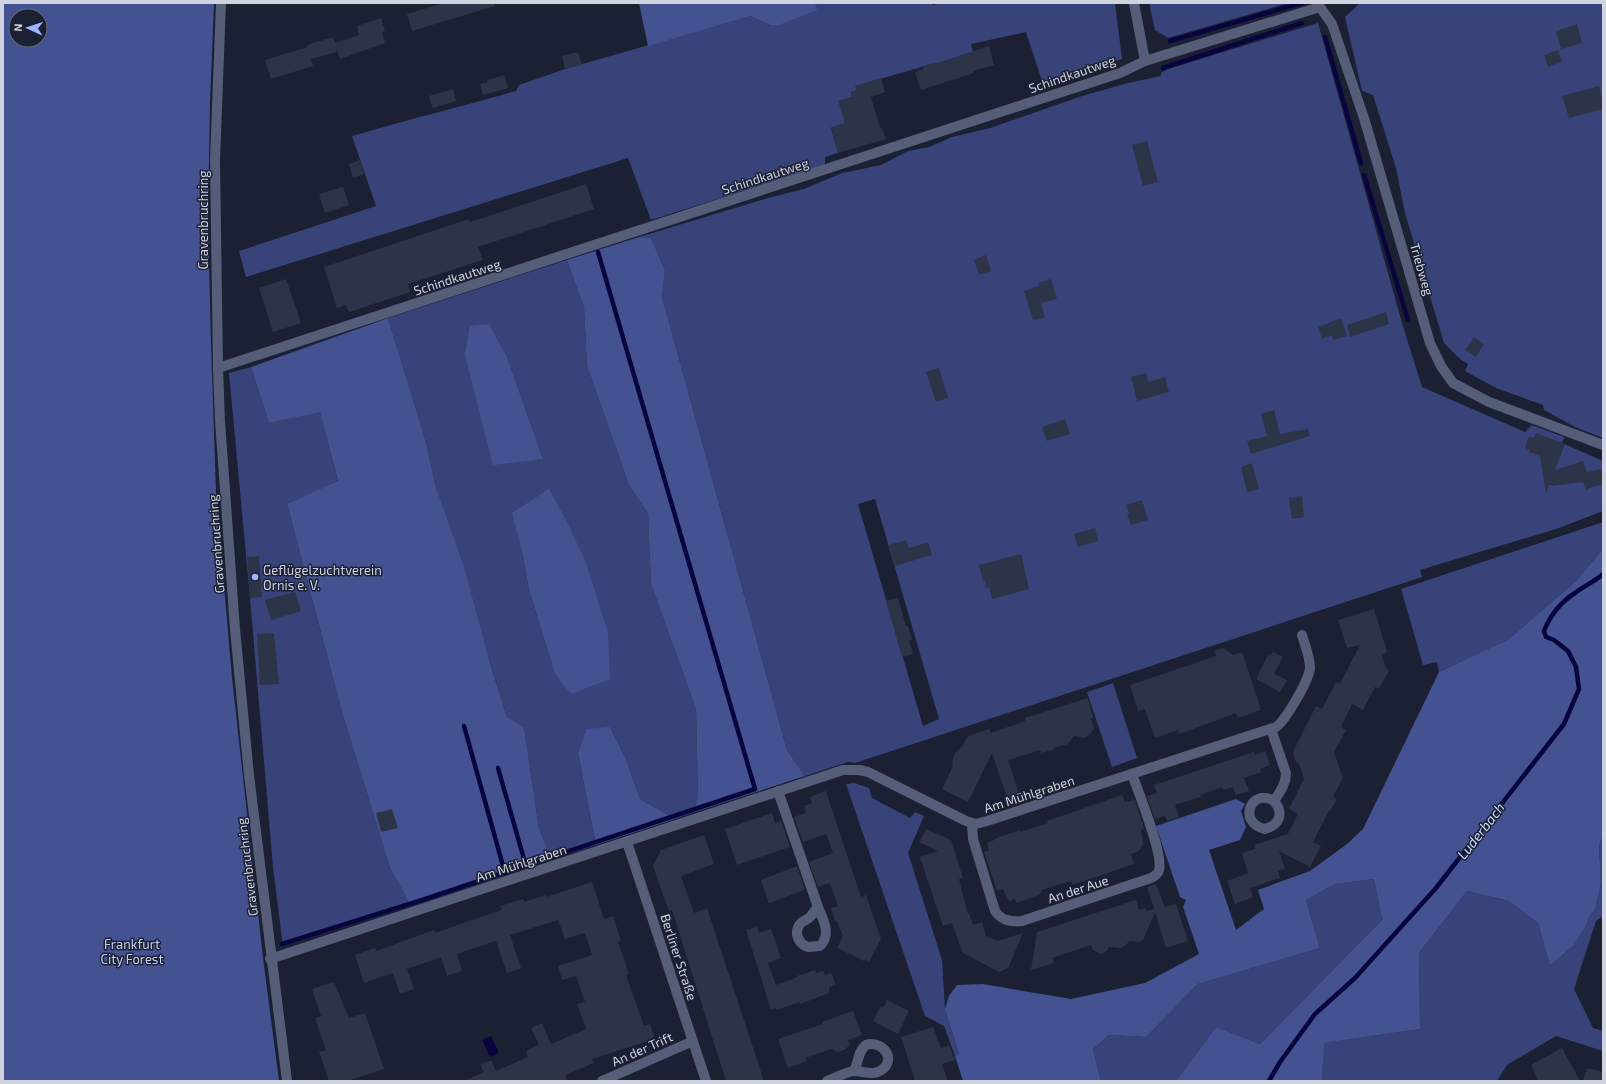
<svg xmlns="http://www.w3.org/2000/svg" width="1606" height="1084" font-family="'Exo 2',sans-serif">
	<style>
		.green { fill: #38437a; fill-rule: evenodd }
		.forest { fill: #455291; fill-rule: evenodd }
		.water { fill: #08053e }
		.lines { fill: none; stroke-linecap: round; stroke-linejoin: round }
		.stream { stroke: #08053e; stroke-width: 4.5 }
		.building { fill: #2e3448 }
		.minor { stroke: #555d79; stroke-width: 10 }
		.tertiary { stroke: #555d79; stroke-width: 10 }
		.poi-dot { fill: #a0b3fd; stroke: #1b2033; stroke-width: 1.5 }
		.labels { text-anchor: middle; stroke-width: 3; stroke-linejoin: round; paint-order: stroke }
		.street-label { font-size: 13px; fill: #cfd3e0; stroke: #1b2033 }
		.poi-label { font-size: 13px; fill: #cfd3e0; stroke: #1b2033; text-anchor: start }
		.park-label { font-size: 13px; fill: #c6d1f6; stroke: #1b2033 }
		.water-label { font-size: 14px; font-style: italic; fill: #ccd7fd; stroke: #1b2033 }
	</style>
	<rect width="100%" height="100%" fill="#1b2033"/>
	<g class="green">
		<path d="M815 3H931L933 5 940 3H1115L1122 59 1043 84 1026 32 971 44 973 52 935 64V63L856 86 857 90 851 92 852 97 839 101 845 123 831 128 838 153 825 157V164L823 166 651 220 628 158 246 277 239 251 376 206 352 136C407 120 462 106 516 91L519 85 565 69 750 16 770 25 816 10Z"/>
		<path d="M1149 3H1288L1168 38 1155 30Z"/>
		<path d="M1360 3H1603V438L1575 427 1544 410 1543 405 1496 388 1465 371 1468 364 1460 359 1444 343 1405 213 1396 168 1373 95 1362 91 1345 17Z"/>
		<path d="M1318 23 1402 323 1422 387 1525 432 1532 425 1564 437 1562 443 1603 461V511L1556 529 1420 570 1422 577 855 763 848 762 805 776 787 750 662 297 665 270 651 238 639 237 768 198 804 189 842 173 881 165 908 151 929 147 952 137 990 128 1082 96 1128 83 1161 76V73L1168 69ZM875 499 939 719 923 726 858 504Z"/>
		<path d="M567 260 584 308 587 366 629 485 648 514 651 584 696 709 698 798 692 813 675 819 640 799 626 759 610 727 578 753 596 845 552 859 539 829 524 727 507 717 436 488 426 442 388 318ZM489 325 507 357 543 459 470 327ZM522 551 555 674 529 590Z"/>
		<path d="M251 367 269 423 320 411 338 482 287 504 342 712 390 868 411 906 283 946 273 867 250 598 229 373Z"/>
		<path d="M1603 522V549L1576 581 1509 639 1439 672 1437 662 1423 665 1401 589Z"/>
		<path d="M1113 683 1137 758 1112 767 1087 692Z"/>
		<path d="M854 783 869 788 872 798 910 818 915 812 924 816 908 853 942 960 945 1009 959 1054 955 1056 944 1026 925 1016 846 784Z"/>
		<path d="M1603 833V916L1596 921 1574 989 1593 1028 1603 1031V1051L1556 1036 1507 1065 1497 1081H1322L1323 1043 1420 1029 1419 953 1467 891 1509 901 1538 923 1550 966 1574 945 1586 926 1590 915 1595 910 1601 883 1599 847Z"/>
		<path d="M1374 879 1382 920 1260 1044 1216 1027 1176 1081H1101L1093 1049 1109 1035 1146 1037 1198 984 1320 948 1306 900 1335 884Z"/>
	</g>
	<g class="forest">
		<path d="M3 3H214L210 102 208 223 211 343 216 493 232 678 263 958 279 1081H3ZM16 16H40V40H16Z"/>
		<path d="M639 3H815L817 10 779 25H770L750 16 648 46Z"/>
		<path d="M639 237 651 238 665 270 662 297 787 750 805 776 692 813 698 798 696 709 651 584 648 514 629 485 587 366 584 308 567 260Z"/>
		<path d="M388 318 426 442 436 488 464 567 490 663 507 717 524 727 539 829 552 859 411 906 390 868 342 712 287 504 338 481 320 412 269 423 251 367Z"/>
		<path d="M489 324 507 357 543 459 493 465 465 355 470 326Z"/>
		<path d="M549 489 567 522 586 563 608 633 610 679 571 694 555 674 529 590 522 551 512 513Z"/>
		<path d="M1603 549V833L1599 847 1601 883 1595 910 1590 915 1586 926 1574 945 1550 966 1538 923 1509 901 1467 891 1419 953 1420 1029 1324 1043 1322 1081H1176L1216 1027 1260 1044 1382 920 1374 879 1335 884 1306 900 1320 948 1198 984 1146 1037 1109 1035 1093 1049 1101 1081H963L955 1056 959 1054 945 1009 949 996 957 985 983 984 1071 999 1145 983 1199 954 1183 907 1186 900 1180 897 1156 826 1236 799 1245 804 1241 811 1246 827 1240 840 1209 850 1236 930 1264 909 1258 890 1310 871 1347 844 1363 829 1439 672 1509 639 1576 581Z"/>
		<path d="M610 727 626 759 640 799 675 819 596 845 578 753 587 729Z"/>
	</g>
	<path class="water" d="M491 1036 499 1053 490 1057 482 1040Z"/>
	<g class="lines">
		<g class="stream">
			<path d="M1325 37 1361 163"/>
			<path d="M1170 41 1302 3"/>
			<path d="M1163 68 1302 23"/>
			<path d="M1364 175 1408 320"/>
			<path d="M464 726 505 873"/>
			<path d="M498 768 526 866"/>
			<path d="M282 944 419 901 755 789 598 252"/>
			<path d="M1269 1081 1280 1062 1315 1014 1355 978 1436 888 1564 724 1579 689 1576 667 1568 651 1554 640 1546 637 1544 631C1550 616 1561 602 1575 593 1584 586 1594 582 1603 574"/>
		</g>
	</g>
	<g class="building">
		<path d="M444 3H494L495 6 412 31 407 14Z"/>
		<path d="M381 18 385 31 382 32 385 43 340 59 336 47 337 52 311 59 313 66 271 79 265 60 308 47 307 45 333 37 335 43 359 35 357 26Z"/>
		<path d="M1577 24 1582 43 1561 49 1556 31Z"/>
		<path d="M989 46 994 65 973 71 974 73 921 90 915 72 924 69 923 67 935 63V64Z"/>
		<path d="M1558 50 1562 62 1548 67 1544 55Z"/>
		<path d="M578 52 582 65 565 69 562 56Z"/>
		<path d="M504 75 508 88 483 95 480 84 488 82 487 80Z"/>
		<path d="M881 78 885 92 871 97 880 128H882L886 139 838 153 831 127 845 123 838 101 852 97 851 92 857 90 855 86Z"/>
		<path d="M1599 86 1603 102V109L1569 118 1562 96Z"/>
		<path d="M453 89 456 101 433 108 429 96Z"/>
		<path d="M1147 141 1158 182 1143 186 1132 145Z"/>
		<path d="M360 160 364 174 353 178 349 164Z"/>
		<path d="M586 184 594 209 478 247 483 260 408 284 410 292 349 312 346 305 337 308 324 267 469 219 470 222Z"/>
		<path d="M343 187 349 205 325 213 319 194Z"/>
		<path d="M986 255 991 271 979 275 974 260Z"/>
		<path d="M286 279 301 323 273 332 259 288Z"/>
		<path d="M1051 279 1057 299 1041 303 1045 318 1033 320 1024 291 1039 286 1038 283Z"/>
		<path d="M1386 312 1389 324 1350 337 1347 325Z"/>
		<path d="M1341 318 1347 336 1333 340 1332 335 1322 339 1318 327Z"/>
		<path d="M1474 337 1484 344 1476 357 1465 350Z"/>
		<path d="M939 368 948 398 936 402 926 372Z"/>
		<path d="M1146 373 1148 382 1165 377 1169 392 1137 401 1131 377Z"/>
		<path d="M1274 410 1280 434 1308 429 1310 436 1251 454 1247 441 1267 436 1261 414Z"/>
		<path d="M1065 419 1070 434 1047 441 1042 427Z"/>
		<path d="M1536 433 1565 444 1555 470 1583 461 1587 472 1603 469V485L1595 486 1586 490 1583 482 1552 486V485H1549L1546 493 1540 456 1529 452 1530 450 1525 448 1529 436 1534 438Z"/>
		<path d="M1252 463 1259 489 1247 492 1241 467Z"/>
		<path d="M1302 496 1304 517 1292 519 1289 498Z"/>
		<path d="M1142 500 1148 520 1131 525 1127 514 1129 513 1126 505Z"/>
		<path d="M1095 528 1098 541 1078 547 1074 534Z"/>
		<path d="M906 540 909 548 928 542 932 555 895 566 889 545Z"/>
		<path d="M1021 554 1029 589 992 599 989 587 986 588 985 581H983L979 565Z"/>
		<path d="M259 556 262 597 250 598 247 557Z"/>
		<path d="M295 592 301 611 271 620 265 600Z"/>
		<path d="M898 598 906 626H908L912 640 909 641 913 654 902 657 886 601Z"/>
		<path d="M1374 609 1387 651 1382 656 1386 668 1389 670 1379 689 1375 687 1363 710 1352 704 1341 727 1346 730 1334 752 1343 778 1333 797 1337 799 1331 810 1330 809 1313 842 1321 846 1310 867 1279 851 1285 869 1278 871 1280 878 1250 888 1253 897 1235 904 1227 881 1248 873 1242 853 1255 849 1254 845 1288 834 1298 814 1289 809 1304 779 1299 763 1297 764 1293 752 1316 706 1322 709 1336 682 1340 684 1360 645 1347 648 1338 620Z"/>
		<path d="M274 633 279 684 260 685 257 634Z"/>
		<path d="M1223 648 1233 655 1242 652 1261 710 1238 718 1236 713 1179 734 1178 730 1155 738 1145 709 1138 711 1130 685 1216 656 1214 651Z"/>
		<path d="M1273 652 1283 657 1274 674 1287 680 1280 692 1256 679 1268 655 1270 656Z"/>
		<path d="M1088 698 1093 718 1091 719 1094 729 1088 736 1085 738 1074 736 1068 744 1054 748 1055 749 1041 753 1040 750 1008 760 1020 796 1008 800 992 753 968 802 942 789 953 766 952 764 953 758 956 752 962 747 968 736 989 729 991 733 1025 721V718Z"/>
		<path d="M1265 751 1270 765 1260 769 1261 772 1244 778 1249 791 1236 795 1233 787 1223 790 1222 787 1200 795 1201 797 1175 805 1179 817 1167 821 1165 816 1155 819 1147 796 1157 793 1154 785 1254 752 1255 755Z"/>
		<path d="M826 791 861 897 866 895 881 939 869 962 865 959 864 961 837 948 843 936 837 921H835L831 908 838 906 830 883 818 887 809 862 833 853 826 834 803 842 794 817 806 813 804 806 812 803 810 797Z"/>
		<path d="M1122 795 1125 802 1135 800 1144 829 1141 830 1143 844 1139 851 1131 854 1134 864 1072 885 1071 881 1054 886 1042 890 1039 895 1016 903 1015 899 1009 901 1003 889 997 891 984 852 989 850 987 843 994 840V839L1020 830V832L1048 823 1047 821Z"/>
		<path d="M392 809 398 828 381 832 376 813Z"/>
		<path d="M772 813 775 823 781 821 790 847 737 865 725 829Z"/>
		<path d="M926 829 951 840 963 878 959 879 968 914 969 913 973 925 982 922 986 936 998 941 1023 933 1008 968 999 972 963 953 952 923 943 926 920 857 938 851 919 842Z"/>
		<path d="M704 835 714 864 681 876 694 913 707 908 764 1081H726L672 910 669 911 653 866 661 850Z"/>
		<path d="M797 866 805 890 769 903 761 880Z"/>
		<path d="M592 882 604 919 613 916 621 941 618 942 629 974 626 975 644 1026 650 1024 654 1037 648 1039V1041L592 1059 594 1063 565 1075 567 1081H464L484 1072 480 1065 491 1060 496 1071 528 1057 526 1051 539 1045 531 1028 542 1023 551 1044 586 1029 577 1004 585 1002 576 976 562 980 558 966 592 955 585 933 565 939 558 920 510 935 521 968 507 973 496 941 457 954 462 971 447 976 441 957 407 969 414 989 400 994 393 973 364 983 355 955 375 948 376 951 434 930 435 933 469 921 502 910 500 906 523 899 524 902 546 895V897Z"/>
		<path d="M1156 884 1165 907 1176 904 1188 941 1166 948 1155 912 1143 940 1140 942 1130 941 1122 948H1119L1109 947 1106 952 1101 954 1093 950 1091 945 1052 958 1054 963 1031 970 1037 932 1136 900 1139 910 1145 908 1146 911 1154 909 1147 887Z"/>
		<path d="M757 927 759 933 771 929 781 958 768 963 776 985 798 977 797 976 815 970 816 973 823 971 825 975 831 973 836 985 829 987V993L800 1004V1002L777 1010 776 1008 771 1010 746 930Z"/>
		<path d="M334 982 349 1018 365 1013 384 1069 348 1081H329L319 1052 326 1050 315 1018 321 1016 312 989Z"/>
		<path d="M887 1000 909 1011 898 1034 873 1021 881 1006 884 1007Z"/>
		<path d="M853 1011 862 1035 848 1040 850 1045 844 1050 838 1052 832 1049 805 1058 807 1061 788 1068 778 1039 823 1024 822 1022Z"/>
		<path d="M933 1027 941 1048 949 1045 955 1060 942 1064 948 1081H915L901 1037Z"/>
		<path d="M1562 1048 1580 1081H1538L1531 1065Z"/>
		<path d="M1587 1068 1603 1072V1081H1583Z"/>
	</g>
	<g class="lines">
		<g class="minor">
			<path d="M1134 3 1145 61"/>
			<path d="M218 368 1120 73 1145 61 1320 7 1332 24 1364 118 1430 343 1441 366 1453 383 1489 402 1603 445"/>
			<path d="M1271 729 1286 773C1286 784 1280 792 1274 801 1284 813 1280 825 1265 829 1237 823 1251 787 1274 801"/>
			<path d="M778 791 818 907"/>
			<path d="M972 824 973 839 995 911C1002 921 1011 922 1022 921L1151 878C1155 876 1158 874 1159 870 1164 855 1138 791 1132 774"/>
			<path d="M627 842 706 1081"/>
			<path d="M818 907C823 920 832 934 820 946L808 947C799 944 793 933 800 924 802 921 807 920 810 917 813 914 815 910 818 907Z"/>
			<path d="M270 959 843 770H859L868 772 966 821 976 824 987 821 1276 727C1286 720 1309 680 1310 668 1310 657 1305 645 1302 635"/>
			<path d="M602 1081 693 1041"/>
			<path d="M827 1081C835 1078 846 1072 854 1071 864 1071 875 1077 884 1068 896 1056 880 1040 866 1045 857 1052 859 1062 854 1071"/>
		</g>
		<path class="tertiary" d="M221 3 215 160 218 368 220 421 235 629 249 775 287 1081"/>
	</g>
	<circle class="poi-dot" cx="255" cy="577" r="4"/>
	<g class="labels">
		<g class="street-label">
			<text transform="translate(1072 74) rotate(-19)" y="5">Schindkautweg</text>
			<text transform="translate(765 176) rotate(-18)" y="5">Schindkautweg</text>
			<text transform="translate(203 220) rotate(-90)" y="5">Gravenbruchring</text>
			<text transform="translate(1422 269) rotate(74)" y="5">Triebweg</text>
			<text transform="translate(457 277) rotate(-18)" y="5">Schindkautweg</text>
			<text transform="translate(216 544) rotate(-94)" y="5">Gravenbruchring</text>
			<text transform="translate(1029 794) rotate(-18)" y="5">Am Mühlgraben</text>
			<text transform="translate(521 863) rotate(-18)" y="5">Am Mühlgraben</text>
			<text transform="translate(247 867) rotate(-97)" y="5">Gravenbruchring</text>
			<text transform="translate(1078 889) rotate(-18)" y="5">An der Aue</text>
			<text transform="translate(679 957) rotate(72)" y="5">Berliner Straße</text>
			<text transform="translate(642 1049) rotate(-24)" y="5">An der Trift</text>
		</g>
		<g class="poi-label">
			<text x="263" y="575">Geflügelzuchtverein<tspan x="263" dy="15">Ornis e. V.</tspan></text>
		</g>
		<g class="park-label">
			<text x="132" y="949">Frankfurt<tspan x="132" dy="15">City Forest</tspan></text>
		</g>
		<g class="water-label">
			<text transform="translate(1481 831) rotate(-52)" y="5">Luderbach</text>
		</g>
	</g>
	<rect width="1606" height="1084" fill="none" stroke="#cfd3e0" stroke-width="8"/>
	<g transform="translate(28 28) rotate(273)"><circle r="19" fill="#1b2033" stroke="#636878"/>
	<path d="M0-3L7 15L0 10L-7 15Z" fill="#a0b3fd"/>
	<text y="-6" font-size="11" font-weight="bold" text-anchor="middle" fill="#cfd3e0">N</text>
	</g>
</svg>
